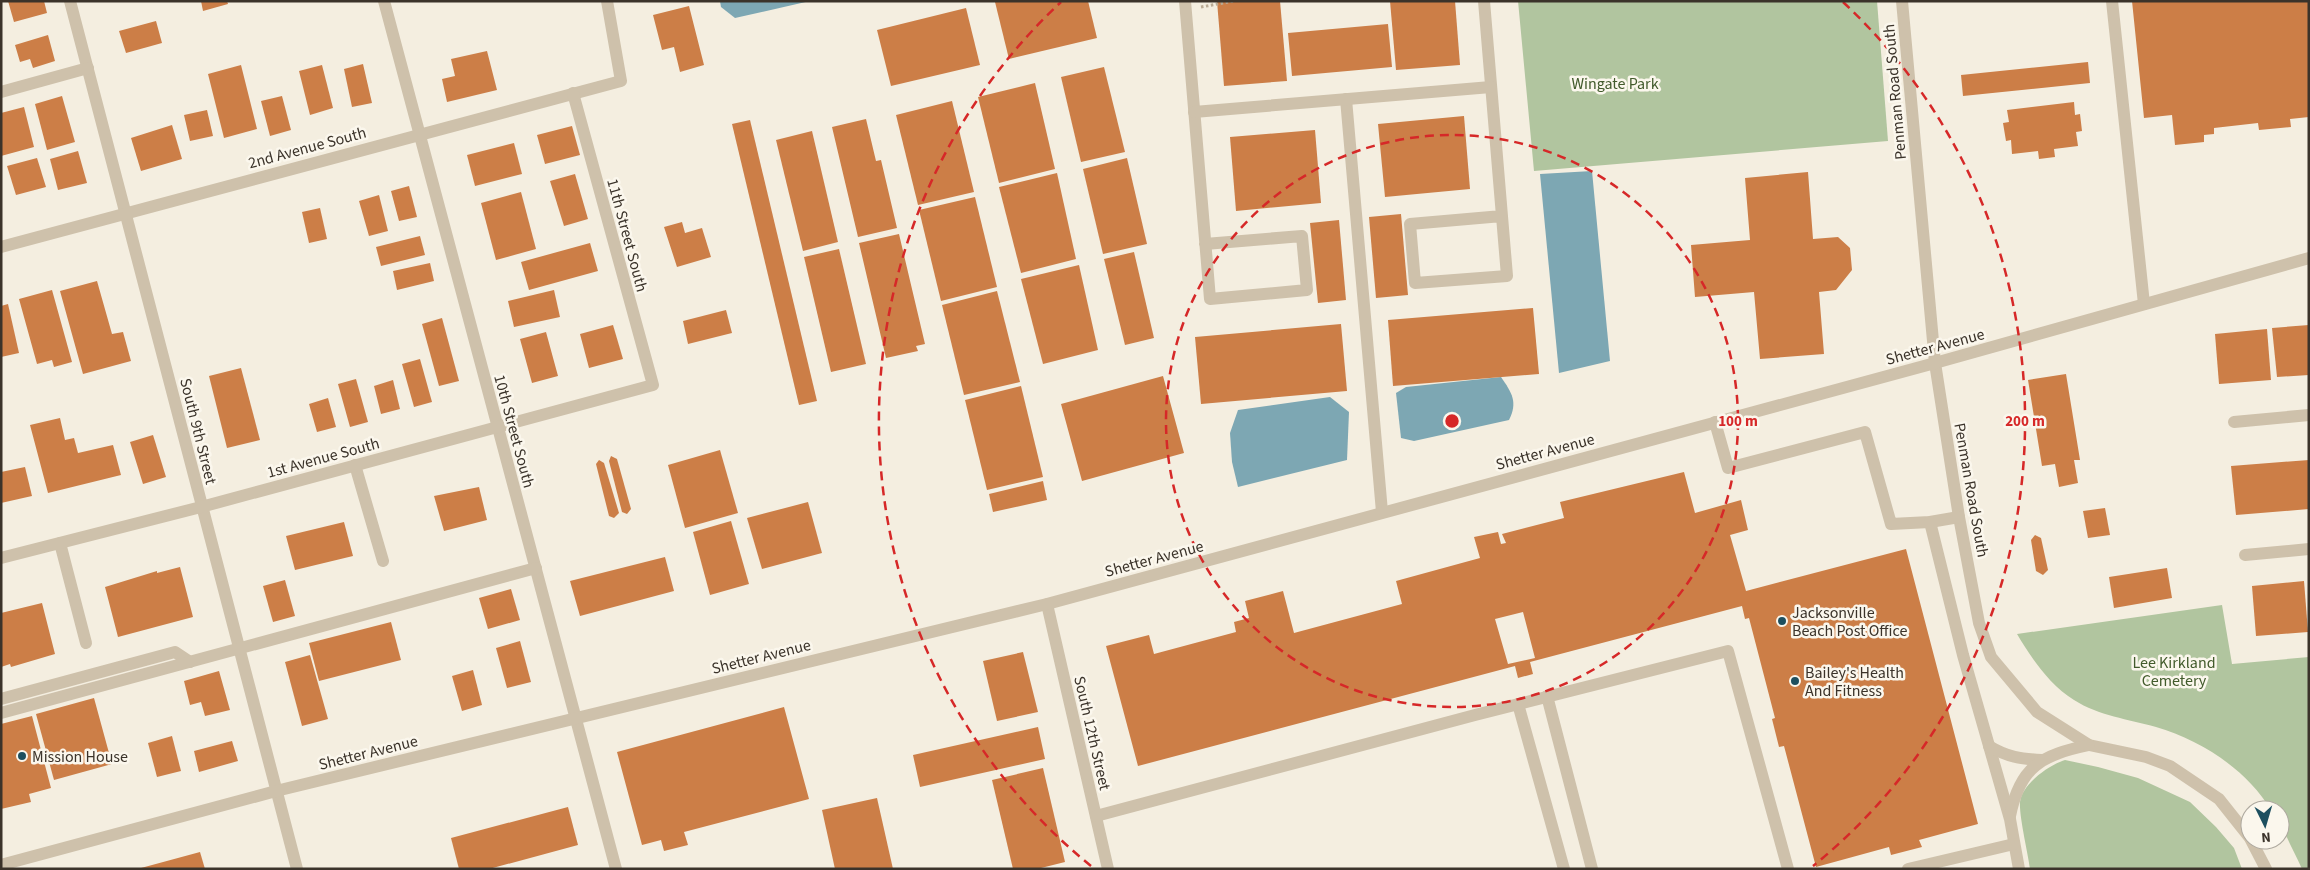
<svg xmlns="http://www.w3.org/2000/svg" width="2310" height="870" font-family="'Source Sans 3',sans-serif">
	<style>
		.green { fill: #b1c59f }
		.water { fill: #7da7b3 }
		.building { fill: #cc7e47; fill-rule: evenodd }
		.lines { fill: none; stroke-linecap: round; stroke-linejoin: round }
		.path { stroke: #baab95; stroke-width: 3; stroke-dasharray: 2.5 2.5; stroke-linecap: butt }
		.minor { stroke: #cec1ab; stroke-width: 12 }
		.ring { fill: none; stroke: #d62828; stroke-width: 2.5; stroke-dasharray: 9 6 }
		.poi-dot { fill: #1d4f5f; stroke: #fbf7ed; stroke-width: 2 }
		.labels { text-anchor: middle; stroke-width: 5; stroke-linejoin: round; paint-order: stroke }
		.park-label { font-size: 16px; fill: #425b2c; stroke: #fbf7ed }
		.street-label { font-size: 16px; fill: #3b332a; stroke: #fbf7ed }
		.poi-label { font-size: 16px; fill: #3b332a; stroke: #fbf7ed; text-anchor: start }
		.centre { fill: #d62828; stroke: #fbf7ed; stroke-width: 2.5 }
		.ring-label { font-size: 15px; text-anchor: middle; font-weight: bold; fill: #d62828; stroke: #fbf7ed; stroke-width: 5; stroke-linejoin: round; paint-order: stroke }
	</style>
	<rect width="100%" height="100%" fill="#f4eee0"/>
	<g class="green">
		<path d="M1518 1H1877L1888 141 1534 171Z"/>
		<path d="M2222 605 2232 664 2309 657V869H2302C2294 850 2280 830 2280 810H2271C2247 770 2201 740 2156 727 2128 719 2099 716 2074 700 2049 684 2032 659 2017 634Z"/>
		<path d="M2065 760 2098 767 2138 778 2190 802 2216 827 2234 848 2242 869H2030C2028 853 2019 816 2020 802 2022 784 2049 765 2065 760Z"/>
	</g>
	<g class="water">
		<path d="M720 1H810L735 18 721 7Z"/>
		<path d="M1592 171 1610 361 1559 373 1540 174Z"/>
		<path d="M1501 377C1512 393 1518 402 1509 420L1414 441 1401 438 1396 393 1406 387Z"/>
		<path d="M1330 397 1349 412 1347 460 1238 487 1232 462 1230 433 1238 410Z"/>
	</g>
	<g class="building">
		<path d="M8 1H44L47 13 14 22Z"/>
		<path d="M201 1H227L228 4 203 11Z"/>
		<path d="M1000 1H1088L1097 38 1009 59 995 2Z"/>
		<path d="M1217 1H1280L1287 81 1224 86Z"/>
		<path d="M1390 1H1455L1460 65 1396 70Z"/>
		<path d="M2132 1H2309V117L2290 119 2291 127 2259 130 2258 123 2214 128V134L2204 135V142L2175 145 2172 115 2144 118Z"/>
		<path d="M689 6 704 65 680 72 674 47 662 50 653 15Z"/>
		<path d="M966 8 980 65 891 86 877 30Z"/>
		<path d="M156 21 162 43 126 53 119 31Z"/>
		<path d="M1388 24 1392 67 1292 76 1288 33Z"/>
		<path d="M48 35 55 61 33 68 30 59 20 62 15 45Z"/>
		<path d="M487 51 497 90 447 102 442 79 455 76 451 59Z"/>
		<path d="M2088 62 2090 83 1963 96 1961 75Z"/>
		<path d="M363 64 372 103 352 107 344 69Z"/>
		<path d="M241 65 257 129 224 138 208 74Z"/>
		<path d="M322 65 333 108 310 115 299 71Z"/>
		<path d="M1104 67 1125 152 1081 162 1061 77Z"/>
		<path d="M1035 83 1055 169 999 183 978 97Z"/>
		<path d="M62 96 75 142 47 150 35 104Z"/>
		<path d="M282 96 291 130 270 136 261 101Z"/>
		<path d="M952 101 974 192 918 205 896 115Z"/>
		<path d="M2074 102 2075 115 2080 114 2082 131 2076 132 2078 146 2054 149 2055 157 2039 159 2038 151 2012 154 2011 140 2006 141 2003 123 2009 122 2007 110Z"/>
		<path d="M24 107 34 147 1 156V113Z"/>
		<path d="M207 110 213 136 190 141 184 115Z"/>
		<path d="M1464 116 1470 189 1385 197 1378 124Z"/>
		<path d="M866 119 876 161 881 160 897 228 858 237 832 127Z"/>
		<path d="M750 120 817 401 799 405 732 124Z"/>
		<path d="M172 125 182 159 141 171 131 138Z"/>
		<path d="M572 126 580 155 545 164 537 135Z"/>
		<path d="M1315 130 1321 203 1236 211 1230 137Z"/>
		<path d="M812 131 838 242 803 251 776 140Z"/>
		<path d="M514 143 522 174 475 186 467 155Z"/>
		<path d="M78 151 87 183 58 190 50 159Z"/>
		<path d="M37 158 46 187 16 195 7 166Z"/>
		<path d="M1127 158 1147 244 1103 254 1083 169Z"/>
		<path d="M1808 172 1813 239 1838 237 1850 248 1852 270 1836 290 1819 292 1824 354 1760 359 1754 292 1695 297 1691 245 1750 240 1745 178Z"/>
		<path d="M1057 173 1076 259 1021 273 999 187Z"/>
		<path d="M575 174 588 219 564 226 550 181Z"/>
		<path d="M409 186 417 217 399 221 391 191Z"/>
		<path d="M521 192 536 249 496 260 481 203Z"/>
		<path d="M379 195 388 231 369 236 359 201Z"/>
		<path d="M975 197 997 287 941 301 919 210Z"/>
		<path d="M320 208 327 239 309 243 302 212Z"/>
		<path d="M1401 214 1408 295 1376 298 1369 217Z"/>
		<path d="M1339 220 1346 300 1318 303 1310 223Z"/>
		<path d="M682 222 685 233 702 228 711 257 677 267 664 227Z"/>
		<path d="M899 234 925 344 916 346 918 351 886 358 859 243Z"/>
		<path d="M420 236 425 255 381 266 376 247Z"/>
		<path d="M590 243 598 271 529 290 521 262Z"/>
		<path d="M839 249 866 364 831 372 804 257Z"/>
		<path d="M1134 252 1154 338 1125 345 1104 259Z"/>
		<path d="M430 263 434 281 397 290 393 271Z"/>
		<path d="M1079 265 1098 350 1043 364 1021 279Z"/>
		<path d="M97 281 112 334 123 332 131 361 83 374 60 291Z"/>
		<path d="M52 290 72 362 54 367 52 360 37 364 19 299Z"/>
		<path d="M554 290 560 317 514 327 508 301Z"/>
		<path d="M997 291 1020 382 964 395 942 305Z"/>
		<path d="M8 304 19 353 1 357V306Z"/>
		<path d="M1533 308 1539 374 1393 386 1388 320Z"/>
		<path d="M726 310 732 333 688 344 683 321Z"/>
		<path d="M442 318 459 381 439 386 422 324Z"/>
		<path d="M1341 324 1347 391 1201 404 1195 337Z"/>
		<path d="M613 325 623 359 589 368 580 334Z"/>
		<path d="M2309 325V375L2277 377 2272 328Z"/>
		<path d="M2267 329 2271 380 2219 384 2215 334Z"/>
		<path d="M546 332 558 376 532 383 520 339Z"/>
		<path d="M420 359 432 402 414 407 402 364Z"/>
		<path d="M241 368 260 440 227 448 209 376Z"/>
		<path d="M2066 374 2080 460H2074L2078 483 2059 487 2055 464 2042 466 2028 380Z"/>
		<path d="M1163 376 1184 453 1082 481 1061 404Z"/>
		<path d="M356 379 368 422 350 427 338 384Z"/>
		<path d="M393 380 400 409 381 414 374 386Z"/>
		<path d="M1021 386 1043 477 987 490 965 400Z"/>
		<path d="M328 398 336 427 317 432 309 404Z"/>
		<path d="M60 418 65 440 74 438 78 453 113 445 121 475 48 493 30 425Z"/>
		<path d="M153 435 166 477 143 484 130 442Z"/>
		<path d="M720 450 738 513 685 528 668 465Z"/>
		<path d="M611 456 617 459 631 509 627 514 622 512 609 461Z"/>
		<path d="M599 460 604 463 619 513 614 518 609 516 596 464Z"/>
		<path d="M2309 460V509L2236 515 2231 466Z"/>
		<path d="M25 467 32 496 1 503V472Z"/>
		<path d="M1684 472 1695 513 1741 500 1748 530 1730 535 1746 591 1906 549 1978 824 1919 840 1922 847 1891 855 1889 847 1816 867 1784 746 1779 747 1772 719 1775 718 1749 618 1745 619 1742 606 1530 662 1533 674 1518 678 1515 666 1138 766 1106 646 1149 635 1154 654 1236 632 1234 622 1249 618 1245 601 1283 591 1294 633 1402 604 1396 581 1480 558 1474 537 1498 532 1501 544 1506 543 1502 534 1564 518 1560 502ZM1523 612 1535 658 1508 664 1495 619Z"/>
		<path d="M1043 481 1047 500 993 512 989 494Z"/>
		<path d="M479 487 487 520 444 531 434 496Z"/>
		<path d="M808 502 822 553 762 569 747 518Z"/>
		<path d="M2105 508 2110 535 2088 538 2083 511Z"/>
		<path d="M731 521 749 584 710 595 693 532Z"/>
		<path d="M344 522 353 556 295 570 286 536Z"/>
		<path d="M2035 535 2041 538 2048 570 2043 575 2036 571 2031 540Z"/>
		<path d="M665 557 674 591 580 616 570 581Z"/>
		<path d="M180 567 193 617 118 637 105 587 157 571V573Z"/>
		<path d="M2167 568 2172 598 2114 608 2109 577Z"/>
		<path d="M285 580 295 616 273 622 263 586Z"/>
		<path d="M2304 581 2308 632 2256 636 2252 586Z"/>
		<path d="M511 589 520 620 488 629 479 598Z"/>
		<path d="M42 603 55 654 11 667 10 664 1 667V613Z"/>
		<path d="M391 622 401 660 319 681 309 643Z"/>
		<path d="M520 641 531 682 507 688 496 648Z"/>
		<path d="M1023 652 1038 712 997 721 983 661Z"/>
		<path d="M310 655 328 719 302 726 285 662Z"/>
		<path d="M473 670 482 705 462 711 452 676Z"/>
		<path d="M219 671 230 710 205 716 201 702 190 705 184 681Z"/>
		<path d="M94 698 112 764 54 780 36 714Z"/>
		<path d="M784 707 809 799 684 832 688 845 664 851 661 840 642 845 617 752Z"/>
		<path d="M32 716 51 788 29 794 31 802 1 809V724Z"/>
		<path d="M1038 727 1045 759 920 787 913 755Z"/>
		<path d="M172 736 181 771 157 777 148 743Z"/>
		<path d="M232 741 238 761 199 772 194 751Z"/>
		<path d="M1043 768 1065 862 1037 869H1013L992 780Z"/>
		<path d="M877 798 893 869H835L822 810Z"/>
		<path d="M568 807 578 845 489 869H459L451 838Z"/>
		<path d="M200 852 205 869H142L141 868Z"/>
	</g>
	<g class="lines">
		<path class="path" d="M1201 7 1234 1"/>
		<g class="minor">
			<path d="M70 1 297 869"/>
			<path d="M384 1 616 869"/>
			<path d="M1185 1 1210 299 1307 290 1302 236 1205 244"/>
			<path d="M1484 1 1507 276 1415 283 1410 224 1502 216"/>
			<path d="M1902 1 1935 363 1959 517 1979 623 1991 657 2037 712 2089 745 2146 757 2170 766 2219 799 2250 838"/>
			<path d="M2112 1 2144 304"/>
			<path d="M1 92 88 68"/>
			<path d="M1346 99 1382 512"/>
			<path d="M1194 112 1491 87"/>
			<path d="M1 247 621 81 607 1"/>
			<path d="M1715 422 1728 468 1865 432 1891 524 1930 522 1959 517"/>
			<path d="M2234 422 2309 415"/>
			<path d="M355 465 383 561"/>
			<path d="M1930 522 1963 655 2010 819 2019 869"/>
			<path d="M60 543 86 643"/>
			<path d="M2245 555 2309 549"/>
			<path d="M1 558 201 507 653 385 573 93"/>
			<path d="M1047 604 1108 869"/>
			<path d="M1547 696 1592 869"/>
			<path d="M1 699 175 652 190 662"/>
			<path d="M1518 704 1564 869"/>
			<path d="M1 713 536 568"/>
			<path d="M1989 746C2007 757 2021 759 2042 760"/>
			<path d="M1096 816 1475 715 1728 651 1788 869"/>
			<path d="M2010 816C2020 766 2042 755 2089 745"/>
			<path d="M2251 840 2266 869"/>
			<path d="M1 865 276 791 1047 604 1935 363 2309 258"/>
			<path d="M1908 869 2014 844"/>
		</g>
	</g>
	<g class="ring">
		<circle cx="1452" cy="421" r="286"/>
		<path d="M1091 866A573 573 0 0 1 1061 2M1843 2A573 573 0 0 1 1813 866"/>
	</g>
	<g class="poi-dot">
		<circle cx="1782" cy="621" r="5"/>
		<circle cx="1795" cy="681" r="5"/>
		<circle cx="22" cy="756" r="5"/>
	</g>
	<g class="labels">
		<g class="park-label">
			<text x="1615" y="89">Wingate Park</text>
			<text x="2174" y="668">Lee Kirkland<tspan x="2174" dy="18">Cemetery</tspan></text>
		</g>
		<g class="street-label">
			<text transform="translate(1894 92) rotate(-95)" y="6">Penman Road South</text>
			<text transform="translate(307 147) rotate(-15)" y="6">2nd Avenue South</text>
			<text transform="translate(628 235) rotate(75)" y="6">11th Street South</text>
			<text transform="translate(1935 346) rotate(-15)" y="6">Shetter Avenue</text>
			<text transform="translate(199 431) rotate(76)" y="6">South 9th Street</text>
			<text transform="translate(515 431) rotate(75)" y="6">10th Street South</text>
			<text transform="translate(1545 451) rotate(-15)" y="6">Shetter Avenue</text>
			<text transform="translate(323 457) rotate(-15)" y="6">1st Avenue South</text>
			<text transform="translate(1972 490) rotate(80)" y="6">Penman Road South</text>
			<text transform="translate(1154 558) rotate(-15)" y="6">Shetter Avenue</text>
			<text transform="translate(761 656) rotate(-14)" y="6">Shetter Avenue</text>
			<text transform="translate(1093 733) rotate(77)" y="6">South 12th Street</text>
			<text transform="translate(368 752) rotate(-14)" y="6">Shetter Avenue</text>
		</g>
		<g class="poi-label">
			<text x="1792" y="618">Jacksonville<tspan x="1792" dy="18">Beach Post Office</tspan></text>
			<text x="1805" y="678">Bailey's Health<tspan x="1805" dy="18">And Fitness</tspan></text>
			<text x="32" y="762">Mission House</text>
		</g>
	</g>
	<circle cx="1452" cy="421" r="8" class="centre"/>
	<g class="ring-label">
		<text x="1738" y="426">100 m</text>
		<text x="2025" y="426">200 m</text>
	</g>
	<rect width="2310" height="870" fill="none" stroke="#3b332a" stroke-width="5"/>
	<g transform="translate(2265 825) rotate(175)"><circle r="24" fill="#fbf7ed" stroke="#aea99f"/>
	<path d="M0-4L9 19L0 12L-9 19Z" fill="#1d4f5f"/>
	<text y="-8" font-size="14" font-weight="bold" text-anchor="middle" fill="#3b332a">N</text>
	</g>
</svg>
